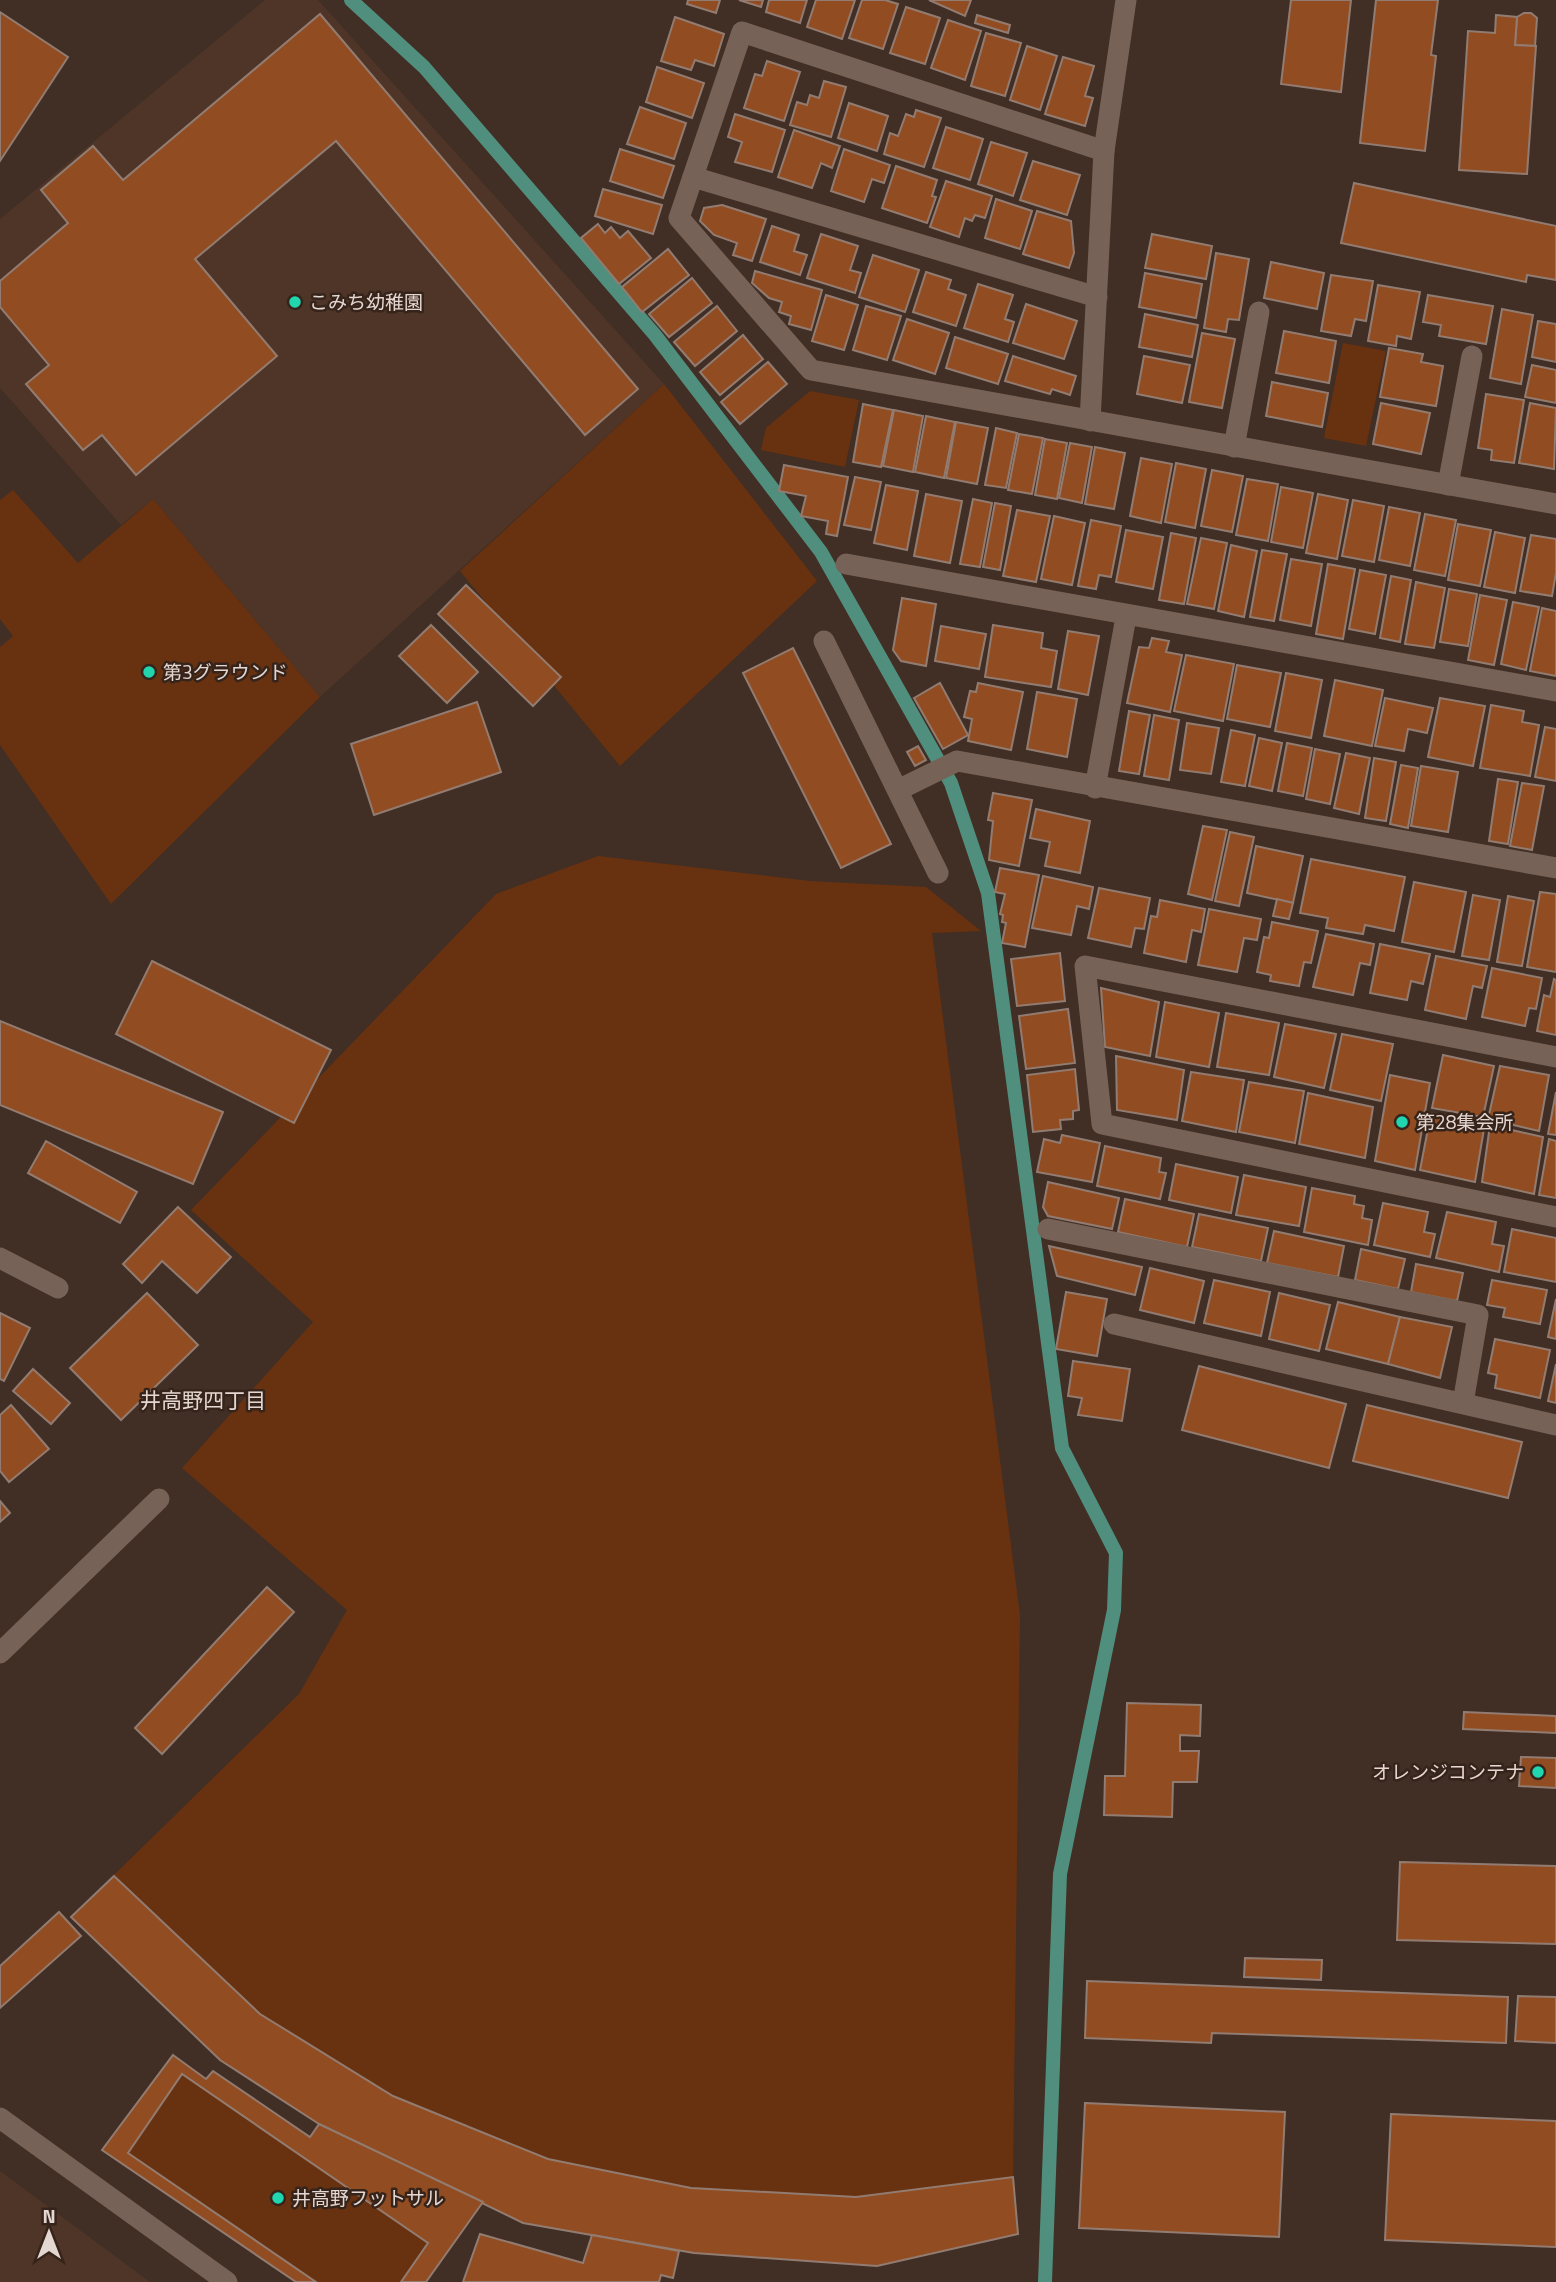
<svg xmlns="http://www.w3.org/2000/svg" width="1556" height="2282" font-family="'Titillium Web','Noto Sans JP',sans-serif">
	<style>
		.built { fill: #4e3528 }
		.green { fill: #683210 }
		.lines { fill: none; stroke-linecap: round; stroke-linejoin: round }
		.stream { stroke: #508e7e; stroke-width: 14 }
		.building { fill: #924c21; stroke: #927c71; stroke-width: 2 }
		.minor { stroke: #776257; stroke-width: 21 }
		.poi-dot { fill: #21d5af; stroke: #36241b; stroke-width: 2.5 }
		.labels { text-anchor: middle; stroke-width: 5; stroke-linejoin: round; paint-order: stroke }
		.poi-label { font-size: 19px; fill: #e4d7d1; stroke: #36241b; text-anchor: start }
		.neighbourhood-label { font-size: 21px; fill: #e4d7d1; stroke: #36241b }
	</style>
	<rect width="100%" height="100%" fill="#412e24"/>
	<g class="built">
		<path d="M265 0H318L664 384 320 697 153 499 121 525 0 388V219Z"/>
		<path d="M0 2171 150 2282H0Z"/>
	</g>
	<g class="green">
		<path d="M1343 343 1386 351 1366 446 1324 438Z"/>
		<path d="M664 384 817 581 620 766 460 571Z"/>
		<path d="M810 391 859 400 845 467 761 450 766 428Z"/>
		<path d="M13 490 78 563 153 499 320 697 111 904 0 745V647L13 636 0 619V500Z"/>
		<path d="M598 856 810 881 926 887 981 931 932 933 1020 1615 1013 2177 1018 2234 877 2266 694 2253 523 2223 319 2124 220 2060 71 1917 299 1694 347 1610 182 1468 313 1322 191 1210 496 894Z"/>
		<path d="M182 2074 428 2243 401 2282H316L128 2153Z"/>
	</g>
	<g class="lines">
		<path class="stream" d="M351 0 424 67 655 335 821 552 951 783 988 893 1062 1448 1116 1553 1114 1610 1060 1874 1045 2282"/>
	</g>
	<g class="building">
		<path d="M688 0H720L716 13 687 4Z"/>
		<path d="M739 0H763L761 7Z"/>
		<path d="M769 0H807L800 23 766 12Z"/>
		<path d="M816 0H855L842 39 807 27Z"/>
		<path d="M862 0H885L898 4 883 49 849 38Z"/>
		<path d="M929 0H971L965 16Z"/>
		<path d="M1291 0H1351L1341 92 1281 84Z"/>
		<path d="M1376 0H1438L1431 55 1436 56 1425 151 1360 143Z"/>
		<path d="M906 7 940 18 925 64 890 53Z"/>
		<path d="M0 12 68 57 0 161Z"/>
		<path d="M1524 13H1531L1537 18 1535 46 1515 45 1517 17Z"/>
		<path d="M320 14 638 389 585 435 336 141 195 259 277 356 136 475 102 435 83 450 26 384 49 365 0 307V281L68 223 41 190 93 146 123 180Z"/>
		<path d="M977 15 1010 25 1008 33 975 23Z"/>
		<path d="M1496 15 1517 17 1515 45 1536 46 1527 174 1459 170 1468 31 1495 33Z"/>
		<path d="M675 17 724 34 714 66 695 60 691 70 661 61Z"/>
		<path d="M948 20 981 31 965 80 931 68Z"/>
		<path d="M986 33 1021 43 1005 96 971 86Z"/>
		<path d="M1027 46 1057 56 1040 110 1010 100Z"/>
		<path d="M1063 57 1094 66 1085 96 1093 98 1085 126 1045 114Z"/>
		<path d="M767 61 800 72 784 121 744 108 755 74 762 76Z"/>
		<path d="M657 67 704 83 692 118 646 102Z"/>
		<path d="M824 81 846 87 831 137 790 125 797 102 807 105 810 95 819 98Z"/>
		<path d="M849 103 888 116 877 151 838 138Z"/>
		<path d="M640 107 686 123 674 159 627 144Z"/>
		<path d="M916 110 941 118 924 167 884 154 890 133 898 136 906 114 914 117Z"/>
		<path d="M735 114 785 130 772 172 735 162 742 142 728 137Z"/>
		<path d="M946 127 983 139 970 180 933 168Z"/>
		<path d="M794 130 840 146 832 168 821 163 812 188 778 177Z"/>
		<path d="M991 142 1027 153 1013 196 978 184Z"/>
		<path d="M620 149 674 166 663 198 610 181Z"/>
		<path d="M844 149 890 165 884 183 872 179 864 202 831 191Z"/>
		<path d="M1033 161 1080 175 1067 215 1020 200Z"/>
		<path d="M896 166 937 180 932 196 936 197 927 223 882 208Z"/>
		<path d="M946 181 992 196 985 218 975 215 972 221 965 218 959 237 930 227Z"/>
		<path d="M1354 183 1556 226V280L1527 275 1526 282 1341 243Z"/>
		<path d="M603 189 662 205 653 234 595 216Z"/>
		<path d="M996 199 1032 211 1020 249 985 238Z"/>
		<path d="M722 205 766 219 752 261 733 255 737 243 714 235 700 221 704 208Z"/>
		<path d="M1037 211 1071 221 1074 253 1069 268 1023 254Z"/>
		<path d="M598 224 605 233 611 227 620 238 628 231 651 258 619 284 581 238Z"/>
		<path d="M772 226 799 235 794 251 807 255 800 275 760 262Z"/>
		<path d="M821 234 858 246 850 270 861 273 855 293 807 278Z"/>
		<path d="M1152 234 1212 246 1206 279 1145 268Z"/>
		<path d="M668 249 689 275 642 312 622 287Z"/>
		<path d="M1216 253 1249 259 1239 320 1228 319 1226 332 1204 328Z"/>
		<path d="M873 255 919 270 905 312 859 297Z"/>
		<path d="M1271 262 1324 273 1317 309 1264 298Z"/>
		<path d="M755 271 822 290 811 330 789 324 791 316 779 312 782 302 769 298 752 283Z"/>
		<path d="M926 272 951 280 948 289 966 295 956 326 913 312Z"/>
		<path d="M1145 273 1202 284 1196 318 1139 307Z"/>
		<path d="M1331 275 1373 281 1366 321 1355 319 1351 336 1321 331Z"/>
		<path d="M692 278 712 303 669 337 649 314Z"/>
		<path d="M978 284 1013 295 1005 319 1014 322 1008 342 964 328Z"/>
		<path d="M1378 285 1420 292 1411 339 1397 336 1396 346 1368 341Z"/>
		<path d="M826 295 858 305 844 350 812 341Z"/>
		<path d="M1428 295 1493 306 1486 344 1439 336 1441 325 1423 322Z"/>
		<path d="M1026 304 1077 321 1064 359 1013 343Z"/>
		<path d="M717 306 737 331 695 366 674 342Z"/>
		<path d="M866 306 901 316 887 360 853 350Z"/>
		<path d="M1502 309 1533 315 1521 384 1490 378Z"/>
		<path d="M1145 314 1198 325 1192 357 1139 347Z"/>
		<path d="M907 319 949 333 935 374 893 360Z"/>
		<path d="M1538 321 1556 324V362L1532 357Z"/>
		<path d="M1284 331 1336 341 1329 383 1276 373Z"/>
		<path d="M1202 333 1235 339 1222 408 1189 402Z"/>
		<path d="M743 335 763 359 720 395 700 372Z"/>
		<path d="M955 337 1008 354 998 384 946 368Z"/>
		<path d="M1389 348 1423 354 1421 362 1443 366 1436 406 1380 397Z"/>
		<path d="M1013 356 1076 376 1070 395 1052 389 1050 394 1005 381Z"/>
		<path d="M1144 356 1190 365 1182 403 1137 394Z"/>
		<path d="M768 362 787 384 740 424 721 402Z"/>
		<path d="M1532 365 1556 370V403L1525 397Z"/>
		<path d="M1272 382 1328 393 1322 427 1266 416Z"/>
		<path d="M1486 394 1524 400 1514 463 1491 460 1492 450 1478 448Z"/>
		<path d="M1381 403 1430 413 1421 454 1373 444Z"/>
		<path d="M1530 403 1556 408 1554 469 1519 463Z"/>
		<path d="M863 404 893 410 881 467 853 462Z"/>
		<path d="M894 410 923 416 913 472 883 466Z"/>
		<path d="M926 416 955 422 944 478 915 472Z"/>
		<path d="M956 422 988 428 977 484 946 478Z"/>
		<path d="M996 428 1017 433 1006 488 985 485Z"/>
		<path d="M1019 434 1043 438 1032 494 1008 490Z"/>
		<path d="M1045 439 1067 443 1057 499 1035 495Z"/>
		<path d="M1070 443 1092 447 1082 503 1059 498Z"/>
		<path d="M1095 447 1125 453 1114 509 1085 504Z"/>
		<path d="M1141 458 1172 464 1161 523 1130 516Z"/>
		<path d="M1176 463 1206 469 1195 528 1165 522Z"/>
		<path d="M784 465 848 477 837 536 826 534 828 521 801 516 806 496 779 491Z"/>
		<path d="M1212 470 1243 476 1232 532 1201 526Z"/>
		<path d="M855 477 881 482 871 530 844 525Z"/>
		<path d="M1247 479 1278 484 1268 541 1236 535Z"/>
		<path d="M886 485 918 491 907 550 874 543Z"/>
		<path d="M1281 487 1313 493 1303 548 1271 542Z"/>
		<path d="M926 494 962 501 950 563 914 556Z"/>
		<path d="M1318 494 1348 500 1337 559 1306 553Z"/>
		<path d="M973 499 992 503 980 567 960 564Z"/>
		<path d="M1353 500 1384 506 1374 562 1342 556Z"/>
		<path d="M995 503 1011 506 1000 570 983 567Z"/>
		<path d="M1389 507 1420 513 1410 566 1379 560Z"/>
		<path d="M1017 510 1050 516 1036 582 1003 576Z"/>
		<path d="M1425 514 1456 520 1445 576 1414 570Z"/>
		<path d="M1054 516 1085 523 1072 585 1041 579Z"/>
		<path d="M1091 520 1121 526 1111 577 1099 575 1096 589 1078 586Z"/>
		<path d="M1458 524 1491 530 1480 586 1448 580Z"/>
		<path d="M1126 530 1163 537 1153 589 1116 582Z"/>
		<path d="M1495 532 1525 538 1515 593 1484 587Z"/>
		<path d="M1171 533 1196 538 1184 604 1159 600Z"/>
		<path d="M1531 535 1556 539V573L1552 596 1520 591Z"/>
		<path d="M1201 538 1227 543 1214 609 1187 604Z"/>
		<path d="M1231 545 1257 551 1244 617 1218 611Z"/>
		<path d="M1262 550 1287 554 1274 621 1250 617Z"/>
		<path d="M1291 559 1322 564 1311 626 1280 620Z"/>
		<path d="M1328 564 1355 569 1343 639 1316 634Z"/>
		<path d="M1360 570 1386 575 1375 634 1349 629Z"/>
		<path d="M1391 576 1411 580 1400 642 1380 638Z"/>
		<path d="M1416 582 1445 588 1434 648 1405 644Z"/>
		<path d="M466 585 561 677 533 706 438 614Z"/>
		<path d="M1449 589 1477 594 1468 646 1440 642Z"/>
		<path d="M1480 595 1507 600 1494 665 1468 660Z"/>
		<path d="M902 598 936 604 926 666 901 661 893 650Z"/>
		<path d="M1513 602 1539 607 1526 670 1501 664Z"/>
		<path d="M1542 608 1556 611V676L1530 671Z"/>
		<path d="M431 625 478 672 447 703 399 656Z"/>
		<path d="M993 625 1043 633 1041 648 1057 651 1051 687 985 677Z"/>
		<path d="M941 626 986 634 979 669 935 661Z"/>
		<path d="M1068 631 1099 636 1088 695 1058 689Z"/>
		<path d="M1152 638 1169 641 1166 652 1182 655 1170 712 1127 703 1139 647 1149 648Z"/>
		<path d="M793 648 891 844 841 868 743 673Z"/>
		<path d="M1186 655 1234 664 1223 721 1174 711Z"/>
		<path d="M1237 665 1281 673 1270 727 1227 719Z"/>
		<path d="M1286 673 1322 680 1311 738 1275 731Z"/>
		<path d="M1335 680 1383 690 1372 746 1324 736Z"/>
		<path d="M940 683 968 735 943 749 914 698Z"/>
		<path d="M978 683 1023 692 1011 750 968 741 972 719 964 717 970 691 976 692Z"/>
		<path d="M1037 692 1077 699 1067 757 1027 749Z"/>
		<path d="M1385 698 1433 708 1427 733 1408 729 1404 751 1375 746Z"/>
		<path d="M1440 698 1485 706 1473 766 1428 757Z"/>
		<path d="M477 702 501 772 374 815 351 744Z"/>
		<path d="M1491 705 1524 711 1522 722 1539 725 1530 776 1480 768Z"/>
		<path d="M1129 711 1150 715 1139 774 1119 771Z"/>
		<path d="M1154 715 1179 720 1169 780 1144 776Z"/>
		<path d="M1187 723 1219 728 1211 774 1180 770Z"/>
		<path d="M1545 727 1556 729V781L1535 777Z"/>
		<path d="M1231 730 1255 735 1245 786 1221 782Z"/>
		<path d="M1259 738 1282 743 1272 791 1249 786Z"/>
		<path d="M1287 743 1312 748 1303 796 1278 791Z"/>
		<path d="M918 746 926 760 915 766 907 752Z"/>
		<path d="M1315 749 1340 754 1330 804 1306 799Z"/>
		<path d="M1346 753 1370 758 1359 814 1334 808Z"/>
		<path d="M1374 758 1396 762 1386 821 1365 818Z"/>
		<path d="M1401 765 1418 768 1408 828 1390 824Z"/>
		<path d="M1421 766 1458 772 1448 832 1411 826Z"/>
		<path d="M1498 779 1518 782 1508 844 1489 841Z"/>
		<path d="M1522 783 1544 786 1532 850 1510 846Z"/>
		<path d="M993 793 1032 800 1019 866 989 860 993 821 988 820Z"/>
		<path d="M1036 809 1090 821 1080 873 1045 866 1050 842 1030 838Z"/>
		<path d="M1203 826 1227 830 1212 900 1188 894Z"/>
		<path d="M1230 832 1254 837 1239 906 1215 901Z"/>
		<path d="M1256 846 1303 856 1293 903 1247 893Z"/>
		<path d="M1311 859 1405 877 1394 931 1365 925 1363 934 1326 928 1328 918 1300 913Z"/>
		<path d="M1000 868 1039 875 1025 947 1002 943 1006 923 1002 922 1003 915 1000 914 1005 894 995 892Z"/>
		<path d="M1043 876 1093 887 1089 909 1077 906 1071 935 1032 928Z"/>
		<path d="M1414 882 1466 892 1454 952 1402 942Z"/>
		<path d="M1099 888 1150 898 1144 929 1135 928 1131 947 1088 938Z"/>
		<path d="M1540 892 1556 894V972L1527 967Z"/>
		<path d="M1473 895 1500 900 1489 960 1462 956Z"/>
		<path d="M1508 896 1534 901 1522 966 1497 962Z"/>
		<path d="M1277 899 1293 903 1289 919 1273 916Z"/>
		<path d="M1160 900 1205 909 1201 932 1192 930 1186 962 1144 953 1151 916 1157 917Z"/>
		<path d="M1209 909 1261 919 1257 940 1244 938 1237 972 1198 965Z"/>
		<path d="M1272 922 1318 931 1311 963 1304 962 1299 986 1270 981 1271 975 1257 972 1264 937 1269 938Z"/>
		<path d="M1326 934 1374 944 1370 965 1360 963 1353 995 1313 987Z"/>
		<path d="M1380 944 1430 954 1423 984 1411 981 1407 1000 1370 993Z"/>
		<path d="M1060 953 1065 1001 1017 1006 1011 959Z"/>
		<path d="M1436 956 1487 966 1482 988 1473 986 1466 1019 1425 1010Z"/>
		<path d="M152 961 331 1050 294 1123 116 1034Z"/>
		<path d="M1492 968 1542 978 1536 1009 1529 1008 1525 1026 1482 1017Z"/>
		<path d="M1554 979 1556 980V1035L1537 1031 1544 995 1550 997Z"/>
		<path d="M1101 988 1159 1002 1150 1056 1105 1047Z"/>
		<path d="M1165 1002 1219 1013 1209 1067 1156 1057Z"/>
		<path d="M1068 1009 1075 1063 1026 1069 1019 1016Z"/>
		<path d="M1226 1013 1279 1023 1269 1075 1217 1067Z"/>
		<path d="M0 1021 223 1112 193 1184 0 1105Z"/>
		<path d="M1285 1024 1336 1034 1324 1088 1274 1077Z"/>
		<path d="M1342 1034 1393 1044 1381 1101 1330 1090Z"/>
		<path d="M1443 1055 1494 1066 1483 1117 1432 1108Z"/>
		<path d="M1116 1056 1184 1070 1177 1120 1117 1110Z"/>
		<path d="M1500 1066 1549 1075 1539 1131 1488 1119Z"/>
		<path d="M1075 1069 1079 1110 1073 1111V1119L1060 1120 1061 1129 1033 1132 1027 1075Z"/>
		<path d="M1191 1072 1244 1080 1236 1132 1182 1121Z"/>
		<path d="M1390 1075 1430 1083 1415 1170 1375 1161Z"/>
		<path d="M1249 1082 1304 1091 1295 1143 1239 1132Z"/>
		<path d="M1556 1092V1135L1548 1134Z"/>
		<path d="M1308 1093 1373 1107 1365 1158 1299 1144Z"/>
		<path d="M1431 1113 1485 1123 1475 1182 1420 1170Z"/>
		<path d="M1490 1125 1543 1137 1534 1194 1482 1182Z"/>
		<path d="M1062 1135 1100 1143 1092 1182 1037 1172 1044 1139 1060 1143Z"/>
		<path d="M1549 1139 1556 1141V1198L1539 1195Z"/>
		<path d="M46 1141 137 1192 120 1223 28 1173Z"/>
		<path d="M1105 1146 1161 1158 1159 1172 1166 1173 1160 1199 1097 1186Z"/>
		<path d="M1176 1164 1238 1177 1231 1213 1169 1200Z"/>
		<path d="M1244 1175 1306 1187 1299 1226 1236 1215Z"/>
		<path d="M1048 1182 1119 1198 1112 1229 1048 1216 1043 1207Z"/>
		<path d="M1312 1188 1355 1196 1354 1204 1364 1206 1362 1218 1372 1220 1368 1245 1304 1232Z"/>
		<path d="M1125 1199 1194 1214 1187 1247 1118 1232Z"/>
		<path d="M1383 1203 1428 1212 1424 1232 1435 1234 1430 1257 1374 1245Z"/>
		<path d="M178 1207 231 1257 197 1293 162 1261 142 1283 123 1264Z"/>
		<path d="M1447 1212 1496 1222 1492 1244 1504 1246 1499 1272 1436 1258Z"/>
		<path d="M1199 1214 1268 1228 1261 1261 1192 1247Z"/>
		<path d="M1512 1229 1556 1238V1282L1504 1272Z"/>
		<path d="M1274 1231 1344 1246 1338 1277 1267 1263Z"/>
		<path d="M1049 1246 1142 1267 1135 1295 1057 1276Z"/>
		<path d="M1361 1249 1405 1259 1398 1289 1355 1280Z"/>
		<path d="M1416 1264 1463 1273 1457 1301 1411 1292Z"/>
		<path d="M1150 1268 1204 1281 1194 1323 1140 1310Z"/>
		<path d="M1214 1280 1270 1292 1261 1336 1204 1323Z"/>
		<path d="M1492 1280 1547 1290 1540 1324 1503 1317 1505 1308 1487 1305Z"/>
		<path d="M1066 1292 1107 1299 1097 1356 1056 1349Z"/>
		<path d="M147 1293 198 1345 121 1420 70 1368Z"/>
		<path d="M1279 1293 1330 1305 1319 1351 1269 1339Z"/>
		<path d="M1556 1299V1339L1548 1337Z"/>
		<path d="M1338 1302 1400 1317 1388 1364 1326 1349Z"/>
		<path d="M0 1313 30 1328 4 1381 0 1379Z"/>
		<path d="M1400 1317 1452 1327 1440 1378 1388 1364Z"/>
		<path d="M1495 1339 1550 1350 1540 1398 1495 1388 1497 1375 1488 1373Z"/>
		<path d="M1073 1361 1130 1369 1122 1421 1078 1415 1082 1398 1068 1396Z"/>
		<path d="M1556 1364V1403L1548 1401Z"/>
		<path d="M1199 1366 1346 1404 1329 1468 1182 1430Z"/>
		<path d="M33 1369 70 1403 51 1424 13 1391Z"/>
		<path d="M11 1405 49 1449 9 1482 0 1471V1415Z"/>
		<path d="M1367 1405 1522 1442 1508 1498 1353 1461Z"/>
		<path d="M0 1501 10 1513 0 1522Z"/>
		<path d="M267 1587 294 1612 162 1754 135 1728Z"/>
		<path d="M1127 1703 1201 1705 1200 1736 1180 1735V1751H1199L1197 1782H1173L1172 1817 1104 1815 1105 1776H1125Z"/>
		<path d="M1464 1712 1556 1716V1733L1463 1729Z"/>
		<path d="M1521 1757 1556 1758V1788L1519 1786Z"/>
		<path d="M1400 1862 1556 1866V1944L1397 1940Z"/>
		<path d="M114 1876 260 2014 393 2096 548 2159 691 2188 856 2197 1013 2177 1018 2234 877 2266 694 2253 523 2223 319 2124 220 2060 71 1917Z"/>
		<path d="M59 1912 81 1936 0 2008V1966Z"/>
		<path d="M1245 1958 1322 1960 1321 1980 1244 1977Z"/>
		<path d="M1087 1981 1508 1997 1506 2043 1212 2033 1211 2043 1085 2038Z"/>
		<path d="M1518 1996 1556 1997V2043L1515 2041Z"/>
		<path d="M173 2055 206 2079 213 2071 310 2137 319 2124 483 2202 426 2282H401L428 2243 182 2074 128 2153 316 2282H296L102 2150Z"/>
		<path d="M1085 2103 1285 2112 1279 2237 1079 2228Z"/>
		<path d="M1391 2114 1556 2121V2247L1385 2240Z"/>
		<path d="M480 2234 583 2263 592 2235 679 2251 673 2278 661 2275 659 2282H463Z"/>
	</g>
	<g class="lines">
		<g class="minor">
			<path d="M1104 151 742 32 679 218 811 370 1556 504"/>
			<path d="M693 177 1097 297"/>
			<path d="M1090 421 1104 151 1126 0"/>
			<path d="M1234 447 1259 312"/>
			<path d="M1448 485 1472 356"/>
			<path d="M846 564 1556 691"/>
			<path d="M824 641 938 873"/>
			<path d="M1095 788 1126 617"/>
			<path d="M898 790 957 761 1556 868"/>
			<path d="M1556 1057 1085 966 1102 1124 1556 1217"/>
			<path d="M1048 1229 1478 1315 1463 1403"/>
			<path d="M0 1258 58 1288"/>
			<path d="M1114 1324 1556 1425"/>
			<path d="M0 1653 159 1499"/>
			<path d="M0 2118 227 2282"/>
		</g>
	</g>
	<g class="poi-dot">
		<circle cx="295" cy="302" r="7"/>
		<circle cx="149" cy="672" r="7"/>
		<circle cx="1402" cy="1122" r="7"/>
		<circle cx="1538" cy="1772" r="7"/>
		<circle cx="278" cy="2198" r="7"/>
	</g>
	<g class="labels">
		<g class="poi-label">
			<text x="309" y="309">こみち幼稚園</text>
			<text x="163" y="679">第3グラウンド</text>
			<text x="1416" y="1129">第28集会所</text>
			<text x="1524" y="1779" text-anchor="end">オレンジコンテナ</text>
			<text x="292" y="2205">井高野フットサル</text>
		</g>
		<g class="neighbourhood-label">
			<text x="203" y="1408">井高野四丁目</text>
		</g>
	</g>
	<g transform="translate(49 2233)" stroke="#36241b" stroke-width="5" paint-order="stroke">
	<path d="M0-5L12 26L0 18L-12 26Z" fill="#e4d7d1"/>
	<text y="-10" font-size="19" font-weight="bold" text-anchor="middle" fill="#e4d7d1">N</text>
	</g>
</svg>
